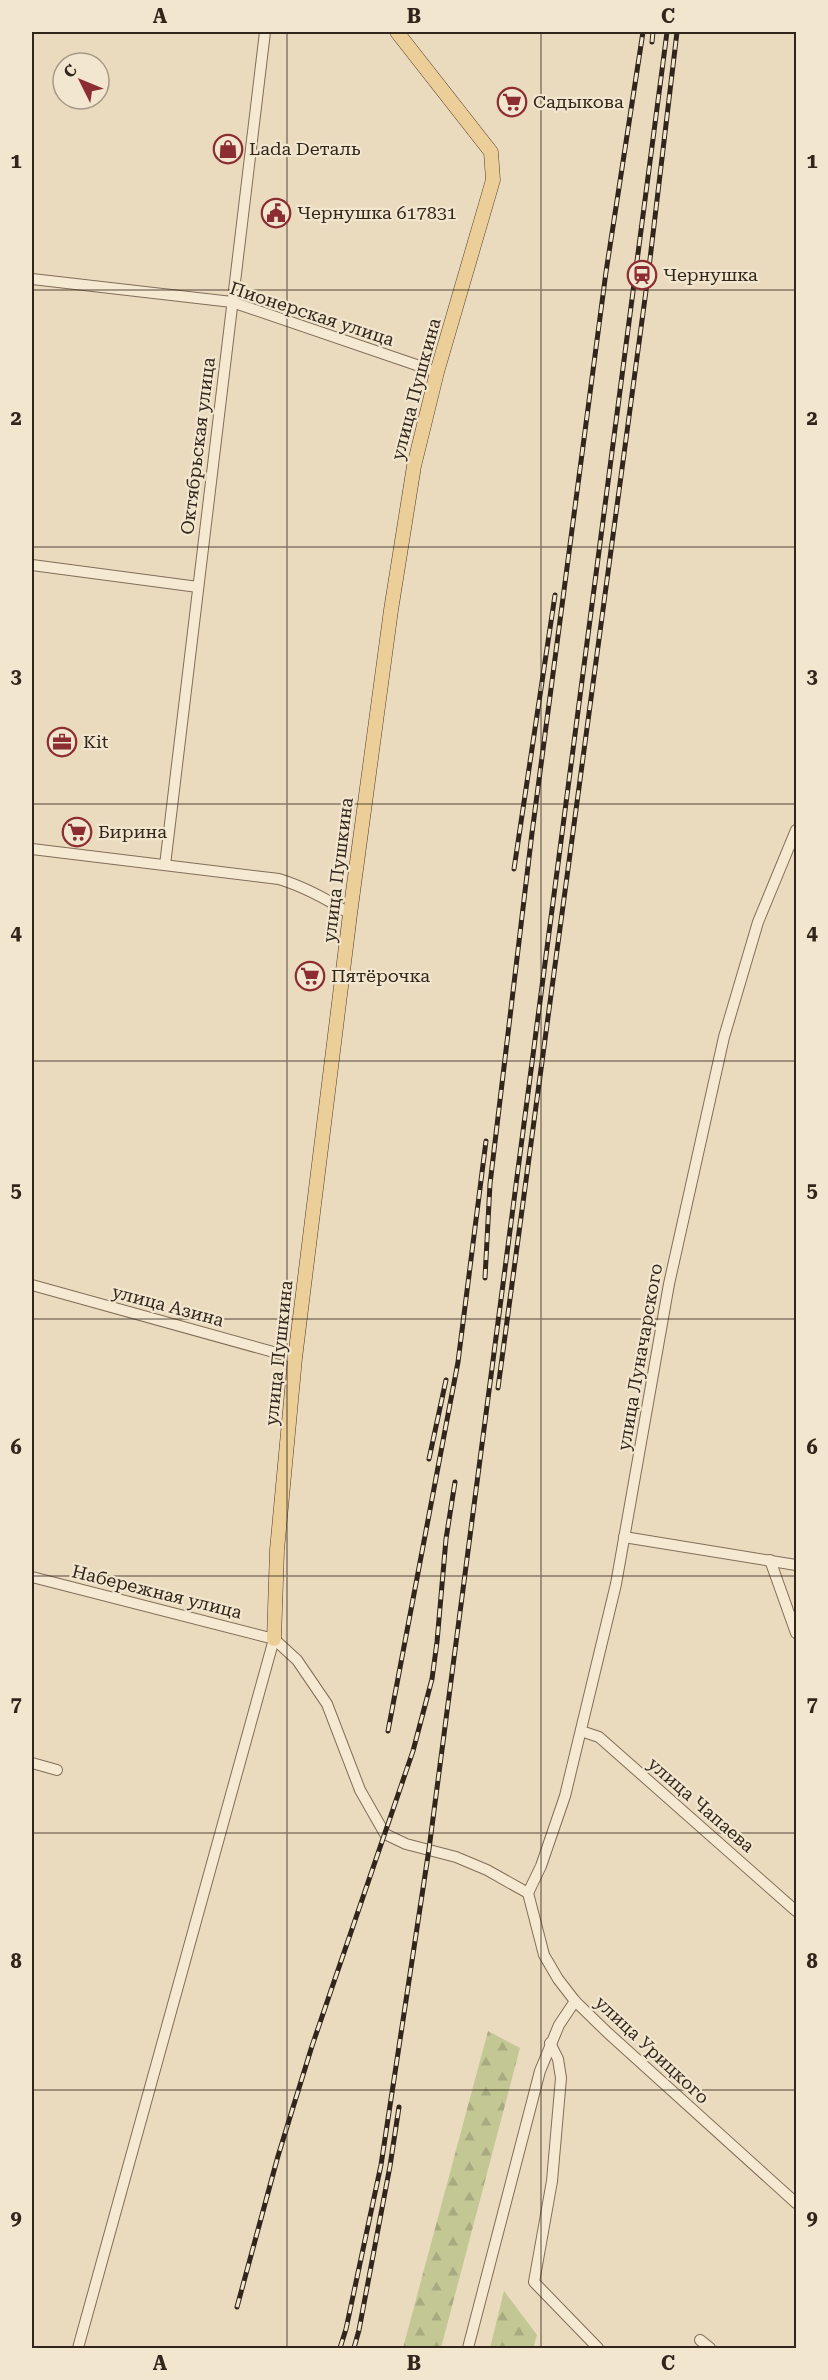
<svg xmlns="http://www.w3.org/2000/svg" width="828" height="2380" font-family="'Roboto Serif',serif">
	<style>
		.forest { fill: url(#forest-firs) }
		.lines { fill: none; stroke-linecap: round; stroke-linejoin: round }
		.minor-casing { stroke: #816d59; stroke-width: 12 }
		.major-casing { stroke: #4f3b2d; stroke-width: 15 }
		.minor { stroke: #f6e9d1; stroke-width: 10 }
		.major { stroke: #ecce98; stroke-width: 14 }
		.rail-casing { stroke: #32261c; stroke-width: 5 }
		.rail { stroke: #f2e6ce; stroke-width: 3; stroke-dasharray: 9; stroke-linecap: butt }
		.grid { fill: none; stroke: #32261c; stroke-width: 1.5; stroke-opacity: 0.55 }
		.labels { text-anchor: middle; stroke-width: 4.5; stroke-linejoin: round; paint-order: stroke }
		.poi-label { font-size: 18px; fill: #32261c; stroke: #f2e6ce; text-anchor: start }
		.street-label { font-size: 18px; fill: #32261c; stroke: #f2e6ce }
		.neatline { fill: none; stroke: #32261c; stroke-width: 2 }
		.grid-label { font-size: 20px; text-anchor: middle; font-weight: bold; fill: #32261c }
	</style>
	<defs>
		<pattern id="forest-firs" width="22" height="20" patternUnits="userSpaceOnUse" patternTransform="scale(1.5)"><rect width="22" height="20" fill="#c3c794"/><path d="M5 1l3.5 6h-7zM16 11l3.5 6h-7z" fill="#a8ab7f"/></pattern>
	</defs>
	<rect width="100%" height="100%" fill="#eadbbf"/>
	<g class="forest">
		<path d="M488 2031 520 2048 441 2348H403Z"/>
		<path d="M504 2291 537 2335 533 2348H490Z"/>
	</g>
	<g class="lines">
		<g class="minor-casing">
			<g id="minor">
				<path d="M32 279 232 302 437 372"/>
				<path d="M32 565 198 587"/>
				<path d="M32 849 279 879C305 887 327 899 350 914"/>
				<path d="M165 865 265 32"/>
				<path d="M32 1285 295 1358"/>
				<path d="M624 1537 796 1565"/>
				<path d="M770 1560 796 1633"/>
				<path d="M32 1577 274 1639 297 1660 327 1704 360 1790 385 1834 406 1844 456 1857 487 1870 528 1893"/>
				<path d="M581 1731 599 1737 796 1911"/>
				<path d="M32 1763 57 1770"/>
				<path d="M528 1893 541 1866 565 1796 616 1584 669 1284 724 1037 758 922 796 830"/>
				<path d="M528 1893 544 1955 558 1979 575 2001 608 2033 796 2203"/>
				<path d="M550 2043 558 2059 561 2078 552 2181 534 2282 598 2348"/>
				<path d="M700 2340 710 2348"/>
				<path d="M78 2348 274 1639"/>
				<path d="M468 2348 540 2071 559 2025 575 2001"/>
			</g>
		</g>
		<g class="major-casing">
			<path id="major" d="M274 1639 277 1550 295 1358 350 914 391 610 414 466 437 372 493 180 491 152 397 32"/>
		</g>
		<use href="#minor" class="minor"/>
		<use href="#major" class="major"/>
		<g class="rail-casing">
			<g id="rail">
				<path d="M652 42 653 32"/>
				<path d="M514 869 555 595"/>
				<path d="M485 1278 490 1184 532 833 606 272 643 32"/>
				<path d="M498 1388 648 276 677 32"/>
				<path d="M429 1459 446 1380"/>
				<path d="M388 1731 458 1362 486 1141"/>
				<path d="M237 2307 278 2156 312 2046 413 1751 432 1679 437 1642 446 1539 455 1482"/>
				<path d="M340 2348 346 2329 381 2165 429 1849 667 32"/>
				<path d="M354 2348 359 2330 390 2166 399 2107"/>
			</g>
		</g>
		<use href="#rail" class="rail"/>
	</g>
	<path class="grid" d="M287 32V2348M541 32V2348M32 290H796M32 547H796M32 804H796M32 1061H796M32 1319H796M32 1576H796M32 1833H796M32 2090H796"/>
	<defs>
		<g id="supermarket-ring" transform="scale(1.5)"><circle r="9.5" fill="#f2e6ce" stroke="#8c2d32" stroke-width="1.5"/><path d="M-6-5.5h2.5l.6 2H6L4.5 2H-2.5L-4.4-4H-6ZM-1.5 3.2a1.3 1.3 0 1 0 .1 0ZM3 3.2a1.3 1.3 0 1 0 .1 0Z" fill="#8c2d32"/></g>
		<g id="shop-ring" transform="scale(1.5)"><circle r="9.5" fill="#f2e6ce" stroke="#8c2d32" stroke-width="1.5"/><path d="M-5-2.5h2.3a2.7 3.5 0 0 1 5.4 0H5L5.5 6h-11ZM-1.5-2.5h3a1.5 2.3 0 0 0-3 0Z" fill="#8c2d32"/></g>
		<g id="civic-ring" transform="scale(1.5)"><circle r="9.5" fill="#f2e6ce" stroke="#8c2d32" stroke-width="1.5"/><path d="M-.6-6.5H3V-4.5H.6V-3L4-1V1h2V6H-6V1h2V-1L-.6-3ZM-1.2 2.5V6h2.4V2.5Z" fill="#8c2d32"/></g>
		<g id="station-ring" transform="scale(1.5)"><circle r="9.5" fill="#f2e6ce" stroke="#8c2d32" stroke-width="1.5"/><path d="M-3-6H3Q5-6 5-4V2Q5 4 3 4L4.5 6H3L1.5 4h-3L-3 6H-4.5L-3 4Q-5 4-5 2V-4Q-5-6-3-6ZM-3.5-4v3h7v-3ZM-3.5 1v1.5H-2V1ZM2 1v1.5H3.5V1Z" fill="#8c2d32"/></g>
		<g id="office-ring" transform="scale(1.5)"><circle r="9.5" fill="#f2e6ce" stroke="#8c2d32" stroke-width="1.5"/><path d="M-6-3h4V-5.5h4V-3h4V5H-6ZM-1-4.5V-3h2v-1.5ZM-6 0V1H6V0Z" fill="#8c2d32"/></g>
	</defs>
	<g fill-rule="evenodd">
		<use href="#supermarket-ring" x="512" y="102"/>
		<use href="#shop-ring" x="228" y="149"/>
		<use href="#civic-ring" x="276" y="213"/>
		<use href="#station-ring" x="642" y="275"/>
		<use href="#office-ring" x="62" y="742"/>
		<use href="#supermarket-ring" x="77" y="832"/>
		<use href="#supermarket-ring" x="310" y="976"/>
	</g>
	<g class="labels">
		<g class="poi-label">
			<text x="533" y="108">Садыкова</text>
			<text x="249" y="155">Lada Dеталь</text>
			<text x="297" y="219">Чернушка 617831</text>
			<text x="663" y="281">Чернушка</text>
			<text x="83" y="748">Kit</text>
			<text x="98" y="838">Бирина</text>
			<text x="331" y="982">Пятёрочка</text>
		</g>
		<g class="street-label">
			<text transform="translate(312 314) rotate(18)" y="6">Пионерская улица</text>
			<text transform="translate(416 389) rotate(-75)" y="6">улица Пушкина</text>
			<text transform="translate(198 446) rotate(-83)" y="6">Октябрьская улица</text>
			<text transform="translate(338 870) rotate(-83)" y="6">улица Пушкина</text>
			<text transform="translate(168 1306) rotate(15)" y="6">улица Азина</text>
			<text transform="translate(279 1353) rotate(-84)" y="6">улица Пушкина</text>
			<text transform="translate(640 1357) rotate(-80)" y="6">улица Луначарского</text>
			<text transform="translate(157 1592) rotate(14)" y="6">Набережная улица</text>
			<text transform="translate(701 1805) rotate(41)" y="6">улица Чапаева</text>
			<text transform="translate(652 2050) rotate(43)" y="6">улица Урицкого</text>
		</g>
	</g>
	<rect width="828" height="2380" fill="none" stroke="#f2e6ce" stroke-width="66"/>
	<g transform="translate(81 81) rotate(313)"><circle r="28" fill="#f2e6ce" stroke="#a59987" stroke-width="1.5"/>
	<path d="M0-4.5L10 22L0 15L-10 22Z" fill="#8c2d32"/>
	<text y="-9" font-size="16" font-weight="bold" text-anchor="middle" fill="#32261c">С</text>
	</g>
	<rect x="33" y="33" width="762" height="2314" class="neatline"/>
	<g class="grid-label">
		<text x="160" y="23">A</text>
		<text x="414" y="23">B</text>
		<text x="668" y="23">C</text>
		<text x="16" y="168">1</text>
		<text x="812" y="168">1</text>
		<text x="16" y="425">2</text>
		<text x="812" y="425">2</text>
		<text x="16" y="683">3</text>
		<text x="812" y="683">3</text>
		<text x="16" y="940">4</text>
		<text x="812" y="940">4</text>
		<text x="16" y="1197">5</text>
		<text x="812" y="1197">5</text>
		<text x="16" y="1454">6</text>
		<text x="812" y="1454">6</text>
		<text x="16" y="1711">7</text>
		<text x="812" y="1711">7</text>
		<text x="16" y="1968">8</text>
		<text x="812" y="1968">8</text>
		<text x="16" y="2225">9</text>
		<text x="812" y="2225">9</text>
		<text x="160" y="2370">A</text>
		<text x="414" y="2370">B</text>
		<text x="668" y="2370">C</text>
	</g>
</svg>
